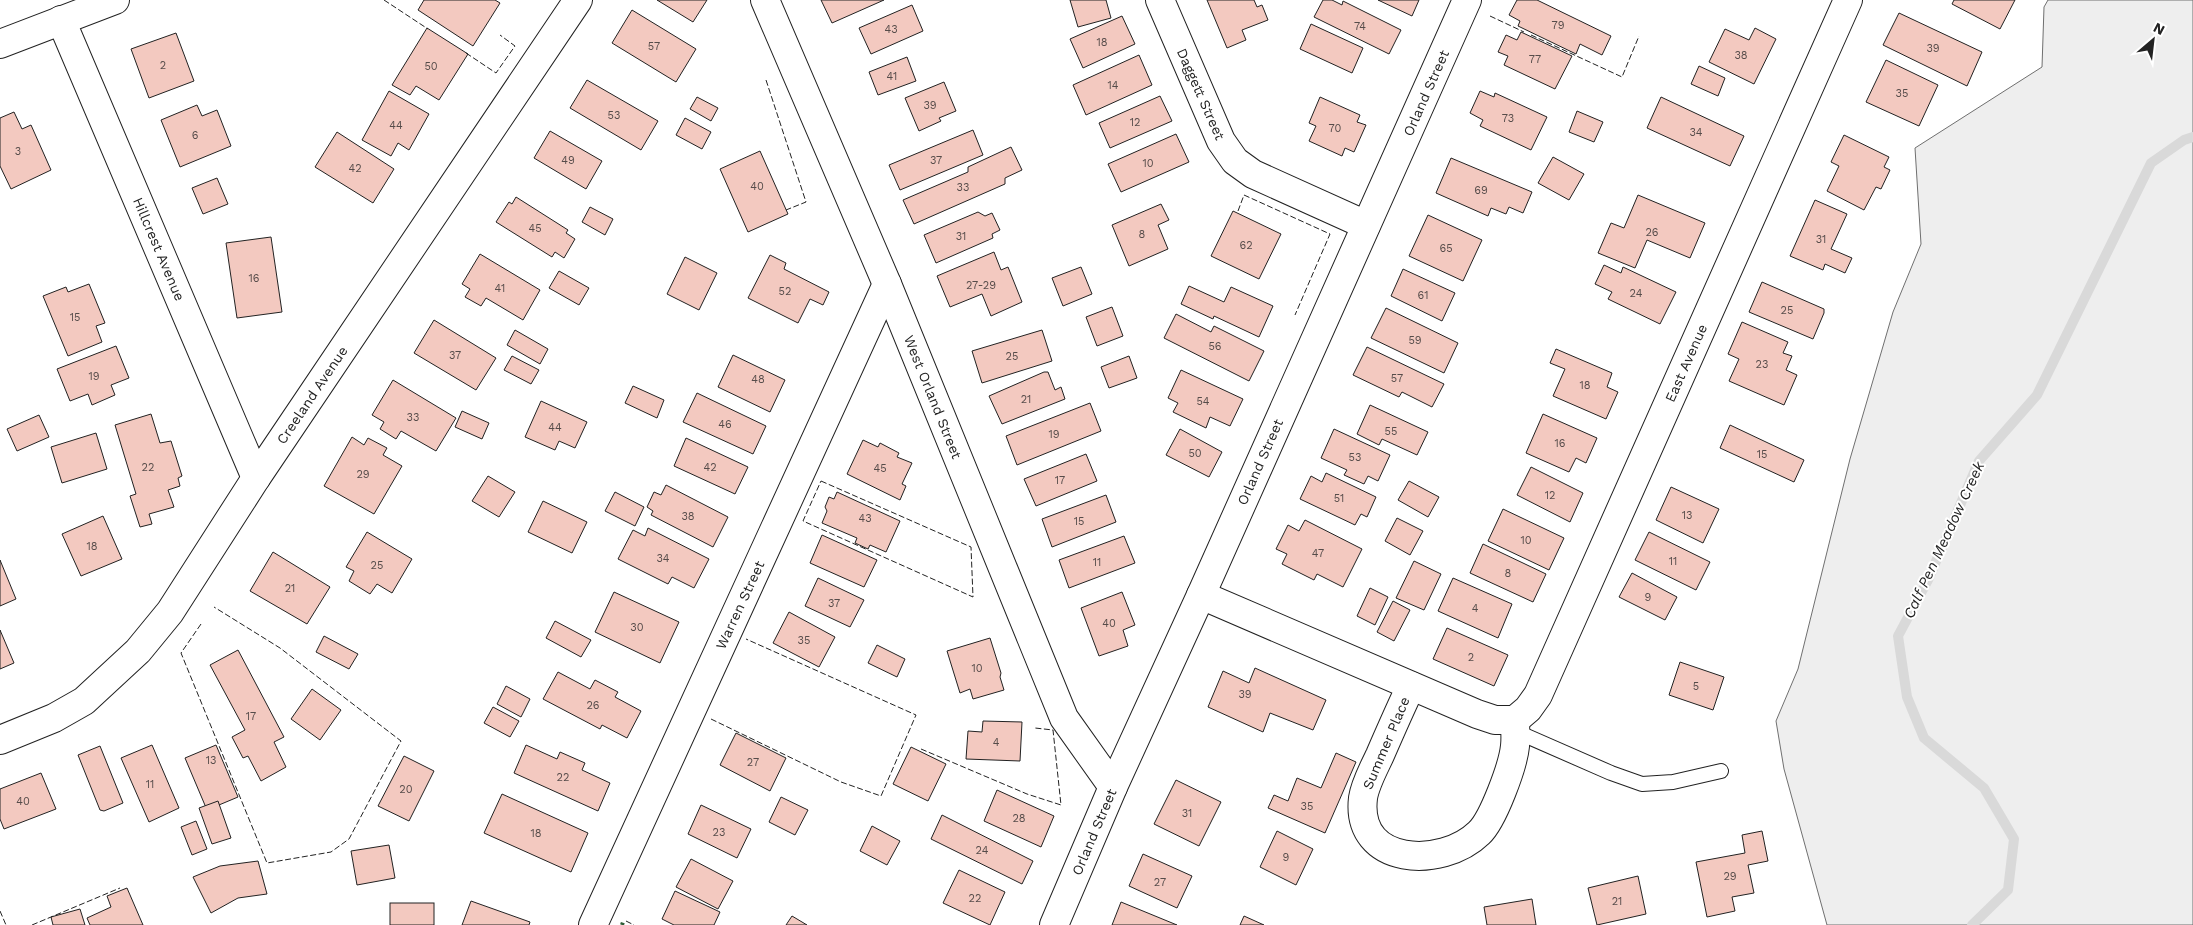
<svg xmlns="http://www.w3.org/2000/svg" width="2193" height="925" font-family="'Work Sans',sans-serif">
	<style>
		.green { fill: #eee; stroke: #6f6f6f }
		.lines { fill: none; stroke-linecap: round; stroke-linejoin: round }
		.stream { stroke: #d9d9d9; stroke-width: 10 }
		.building { fill: #f3c9c0; stroke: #222 }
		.service-casing { stroke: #222; stroke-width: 16 }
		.minor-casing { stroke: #222; stroke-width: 30 }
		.tertiary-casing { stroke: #222; stroke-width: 30 }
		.service { stroke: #fff; stroke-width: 14 }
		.minor { stroke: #fff; stroke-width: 28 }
		.tertiary { stroke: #fff; stroke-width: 28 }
		.hedge { stroke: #2f5e38; stroke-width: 4; stroke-dasharray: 2.5 4; stroke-linecap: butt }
		.fence { stroke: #222; stroke-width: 1; stroke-dasharray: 6 2.5; stroke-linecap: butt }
		.labels { text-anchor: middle; stroke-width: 4; stroke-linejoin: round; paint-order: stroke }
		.number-label { font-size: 11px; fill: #564c4a }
		.street-label { font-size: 14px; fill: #222; stroke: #fff }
		.water-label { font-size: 15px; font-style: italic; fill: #222; stroke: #fff }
	</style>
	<rect width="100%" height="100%" fill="#fff"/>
	<path class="green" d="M2048 0H2193V925H1827L1784 769 1776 721 1798 669 1850 459 1893 312 1921 244 1915 148 2042 67 2044 7Z"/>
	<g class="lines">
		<path class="stream" d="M1972 925 2008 890 2014 839 1984 788 1924 738 1907 697 1898 636 1928 580 1979 461 2037 395 2151 163 2184 140 2193 137"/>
	</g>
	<g class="building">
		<path d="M424 0H495L500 3 473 46 418 10Z"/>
		<path d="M657 0H707L693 22Z"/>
		<path d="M821 0H884L832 23Z"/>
		<path d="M1070 0H1106L1111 18 1078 27Z"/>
		<path d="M1207 0H1254L1257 7 1262 5 1268 20 1242 30 1246 40 1227 48Z"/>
		<path d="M1323 0H1332L1342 5 1343 1 1401 30 1389 54 1314 17Z"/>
		<path d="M1378 0H1419L1412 16Z"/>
		<path d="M1517 0H1537L1611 36 1602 55 1580 44 1576 54 1518 26 1520 21 1509 15Z"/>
		<path d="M1954 0H2015L2000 29 1952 4Z"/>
		<path d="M912 5 923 31 871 54 859 28Z"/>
		<path d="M632 10 696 49 676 82 612 43Z"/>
		<path d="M1899 13 1982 52 1967 86 1883 45Z"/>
		<path d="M1122 16 1135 44 1083 68 1070 39Z"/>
		<path d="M1311 24 1363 48 1352 73 1300 49Z"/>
		<path d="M427 28 468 54 439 100 416 86 410 95 392 85Z"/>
		<path d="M1755 28 1776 39 1754 84 1709 62 1725 29 1749 40Z"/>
		<path d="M1521 32 1572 56 1555 89 1504 65 1508 56 1498 52 1506 35 1517 40Z"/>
		<path d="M176 33 194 81 149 98 131 49Z"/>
		<path d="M1139 55 1152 85 1086 115 1073 85Z"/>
		<path d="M907 57 916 81 878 95 869 72Z"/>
		<path d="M1886 60 1938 85 1919 126 1866 102Z"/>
		<path d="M1699 66 1725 78 1718 96 1691 84Z"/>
		<path d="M587 80 658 121 641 150 570 108Z"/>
		<path d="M944 82 956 111 939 118 941 121 919 131 905 98Z"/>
		<path d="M389 91 429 114 409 150 398 143 391 156 362 140Z"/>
		<path d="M1480 91 1494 97 1495 93 1547 117 1531 150 1480 126 1483 120 1470 113Z"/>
		<path d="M1160 96 1172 121 1110 148 1099 123Z"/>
		<path d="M697 97 718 108 711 121 690 109Z"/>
		<path d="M1320 97 1360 115 1357 122 1366 125 1354 152 1345 148 1342 156 1309 141 1316 126 1309 123Z"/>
		<path d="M1661 97 1744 136 1730 166 1647 128Z"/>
		<path d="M197 105 202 116 217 110 231 146 180 167 161 120Z"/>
		<path d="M1577 111 1603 122 1594 142 1569 132Z"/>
		<path d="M14 112 22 129 31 125 51 170 11 189 0 166V118Z"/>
		<path d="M685 118 711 132 702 149 676 135Z"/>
		<path d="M973 130 983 155 900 190 889 165Z"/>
		<path d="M550 131 602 161 586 189 534 158Z"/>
		<path d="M337 132 394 169 373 203 315 167Z"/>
		<path d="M1176 134 1189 162 1121 192 1108 164Z"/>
		<path d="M1844 135 1889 157 1884 167 1890 170 1881 189 1876 187 1864 210 1827 191 1839 166 1831 162Z"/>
		<path d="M1011 147 1022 170 1005 178V184L914 224 903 200 968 172V167Z"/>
		<path d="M760 151 788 214 748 232 720 169Z"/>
		<path d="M1553 157 1584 174 1569 200 1538 183Z"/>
		<path d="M1451 158 1532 192 1523 213 1509 207 1506 214 1491 208 1488 216 1436 193Z"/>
		<path d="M217 178 228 204 203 214 192 188Z"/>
		<path d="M1638 195 1705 223 1690 258 1647 240 1635 268 1598 253 1611 223 1624 228Z"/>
		<path d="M516 197 568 230 566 233 575 239 564 258 555 252 552 257 496 222 509 202 512 204Z"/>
		<path d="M1815 200 1847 214 1831 249 1852 258 1845 273 1825 264 1823 270 1790 256Z"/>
		<path d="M1161 204 1169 220 1158 225 1168 249 1129 266 1112 225Z"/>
		<path d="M590 207 613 219 605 235 582 222Z"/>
		<path d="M1233 211 1281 234 1259 279 1211 256Z"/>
		<path d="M978 212 985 216 992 213 1000 230 992 234 993 238 936 263 924 235Z"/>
		<path d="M1428 215 1482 240 1463 281 1409 256Z"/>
		<path d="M271 237 282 312 237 318 226 243Z"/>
		<path d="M994 252 1001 270 1008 267 1022 302 991 316 982 294 950 307 937 276Z"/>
		<path d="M480 254 540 290 523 320 486 298 481 306 465 297 470 289 462 284Z"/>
		<path d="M770 255 786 263 784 269 829 292 823 305 810 299 798 323 748 298Z"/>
		<path d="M685 257 717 273 699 310 667 294Z"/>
		<path d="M1604 265 1621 273 1623 267 1676 292 1660 324 1608 299 1612 292 1595 284Z"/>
		<path d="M1081 267 1092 294 1063 306 1052 278Z"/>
		<path d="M1403 269 1455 293 1442 321 1391 296Z"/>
		<path d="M559 271 589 288 579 305 549 288Z"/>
		<path d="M1762 282 1824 309V313L1813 339 1749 312Z"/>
		<path d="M89 284 105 323 96 326 102 342 68 356 43 296 66 287 68 292Z"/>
		<path d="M1189 286 1224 302 1231 287 1273 306 1259 337 1214 316 1213 319 1181 304Z"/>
		<path d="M1112 307 1123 336 1097 346 1086 317Z"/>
		<path d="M1386 308 1458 343 1444 373 1371 338Z"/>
		<path d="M1176 314 1211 332 1214 326 1264 351 1249 381 1164 338Z"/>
		<path d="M434 320 496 358 476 390 414 353Z"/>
		<path d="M1742 322 1788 342 1783 353 1792 356 1786 370 1797 375 1784 405 1729 381 1739 359 1728 354Z"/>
		<path d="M515 330 548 349 540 364 507 345Z"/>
		<path d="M1042 330 1052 361 982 383 972 351Z"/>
		<path d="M116 346 129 378 111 385 115 395 92 405 88 394 70 401 57 369Z"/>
		<path d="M1367 347 1444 384 1432 407 1402 392 1399 397 1353 375Z"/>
		<path d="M1556 349 1612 373 1607 387 1618 392 1606 419 1553 396 1565 369 1550 363Z"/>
		<path d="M733 355 785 380 770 412 718 387Z"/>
		<path d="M512 356 539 370 531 384 504 370Z"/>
		<path d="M1129 356 1137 378 1109 388 1101 367Z"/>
		<path d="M1181 370 1243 399 1230 426 1210 417 1206 428 1173 412 1178 403 1168 398Z"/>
		<path d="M1044 372H1048L1055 390 1061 387 1065 399 1002 424 989 396Z"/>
		<path d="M393 380 456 418 436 451 401 431 396 439 380 429 384 422 372 415Z"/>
		<path d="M633 386 664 400 657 418 625 403Z"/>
		<path d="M697 393 766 426 753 454 683 422Z"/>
		<path d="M541 401 587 422 575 448 559 441 555 450 525 437Z"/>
		<path d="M1090 403 1101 431 1017 465 1006 436Z"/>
		<path d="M1370 405 1428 432 1417 455 1382 439 1379 445 1357 434Z"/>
		<path d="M462 411 489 423 482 439 455 427Z"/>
		<path d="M151 414 160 443 171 441 182 476 178 478 180 486 168 490 174 507 149 514 152 524 140 527 130 496 136 494 115 425Z"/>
		<path d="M1543 414 1597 438 1586 463 1576 458 1569 472 1526 453Z"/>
		<path d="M39 415 49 437 17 451 7 429Z"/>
		<path d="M1730 425 1804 460 1794 482 1720 448Z"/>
		<path d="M1180 429 1222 452 1209 477 1166 455Z"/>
		<path d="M1334 429 1390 455 1378 481 1368 476 1364 484 1344 475 1347 470 1321 458Z"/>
		<path d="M96 433 107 469 62 483 51 447Z"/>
		<path d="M352 437 364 445 368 438 387 448 383 455 402 466 374 514 324 486Z"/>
		<path d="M686 438 748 467 735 494 674 466Z"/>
		<path d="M863 440 878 447 880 443 899 453 897 457 912 463 902 484 906 486 900 500 847 474Z"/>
		<path d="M1086 454 1097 481 1036 506 1024 479Z"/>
		<path d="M1531 467 1583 493 1570 522 1517 495Z"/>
		<path d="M1326 473 1376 497 1367 517 1361 514 1355 525 1300 499 1311 476 1322 482Z"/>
		<path d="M488 476 515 492 499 517 472 501Z"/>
		<path d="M1409 481 1439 497 1428 517 1398 500Z"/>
		<path d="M666 485 728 517 713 547 651 515 653 511 647 507 654 492 661 495Z"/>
		<path d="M1671 487 1719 509 1703 543 1656 520Z"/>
		<path d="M615 492 644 507 635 526 605 511Z"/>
		<path d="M837 492 900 521 886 552 870 545 868 549 855 543 857 538 822 523 827 511 825 507 829 497 834 499Z"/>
		<path d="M1106 495 1116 522 1052 547 1042 519Z"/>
		<path d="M543 501 587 522 572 553 528 532Z"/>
		<path d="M1503 509 1564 538 1549 570 1488 541Z"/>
		<path d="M103 516 122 559 81 576 62 534Z"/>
		<path d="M1397 518 1423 531 1410 555 1385 541Z"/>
		<path d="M1305 520 1362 549 1343 587 1317 574 1314 580 1282 564 1287 554 1276 549 1288 525 1299 531Z"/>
		<path d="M648 528 709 559 694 588 672 577 668 584 618 559 633 530 645 536Z"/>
		<path d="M367 532 412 559 392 593 377 584 370 594 349 581 354 571 346 567Z"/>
		<path d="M1649 532 1710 562 1696 590 1635 560Z"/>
		<path d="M822 535 877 560 864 587 810 563Z"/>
		<path d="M1124 536 1135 563 1069 588 1059 560Z"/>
		<path d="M1483 544 1546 574 1533 602 1470 573Z"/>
		<path d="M273 552 330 587 307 624 250 591Z"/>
		<path d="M0 560 16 599 0 606Z"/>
		<path d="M1414 561 1441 574 1424 610 1396 598Z"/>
		<path d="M1632 573 1677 597 1665 620 1619 597Z"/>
		<path d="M818 578 864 600 850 627 805 606Z"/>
		<path d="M1453 578 1512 604 1498 638 1438 611Z"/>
		<path d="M1370 588 1388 597 1375 625 1357 616Z"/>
		<path d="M614 592 679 622 660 663 595 632Z"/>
		<path d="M1122 592 1135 625 1123 630 1128 646 1099 656 1081 608Z"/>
		<path d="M1393 601 1410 610 1394 641 1377 632Z"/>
		<path d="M789 612 835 637 819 667 773 643Z"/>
		<path d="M555 621 591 640 581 657 546 638Z"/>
		<path d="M1447 628 1508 655 1494 686 1433 659Z"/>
		<path d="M0 630 14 663 0 669Z"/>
		<path d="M324 636 358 654 349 669 316 652Z"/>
		<path d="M990 638 1001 673 1000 677 1004 690 973 699 970 689 960 693 947 651Z"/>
		<path d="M877 645 905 659 897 677 868 663Z"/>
		<path d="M238 650 284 737 274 742 286 767 261 781 248 756 243 758 232 737 245 730 210 665Z"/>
		<path d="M1680 662 1724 677 1713 710 1669 695Z"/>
		<path d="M1255 668 1326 700 1313 730 1270 713 1263 732 1208 707 1223 671 1249 683Z"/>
		<path d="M558 672 590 689 595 680 618 692 615 697 641 711 627 738 602 725 600 729 543 699Z"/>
		<path d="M506 686 530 699 521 717 497 704Z"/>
		<path d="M312 689 341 710 320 740 291 719Z"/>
		<path d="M493 707 519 721 510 737 484 723Z"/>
		<path d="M983 721 1022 722 1020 761 966 759 968 731 982 732Z"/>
		<path d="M736 733 786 758 770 791 720 765Z"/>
		<path d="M152 745 179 808 149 822 121 758Z"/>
		<path d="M216 745 238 797 207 810 185 758Z"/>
		<path d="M526 745 557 759 560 752 585 763 582 770 610 783 598 811 514 773Z"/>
		<path d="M100 746 123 803 104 811 100 810 78 755Z"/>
		<path d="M911 747 946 764 928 801 893 784Z"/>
		<path d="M1336 753 1356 762 1325 833 1268 808 1274 795 1288 801 1297 778 1321 788Z"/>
		<path d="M404 756 434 771 409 821 378 806Z"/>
		<path d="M41 773 56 809 4 829 0 819V789Z"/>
		<path d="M1176 780 1221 802 1199 846 1154 824Z"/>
		<path d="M997 790 1054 816 1041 847 984 821Z"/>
		<path d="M502 794 588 833 571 872 484 833Z"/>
		<path d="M781 797 808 810 795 835 769 822Z"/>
		<path d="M218 801 231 838 212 844 199 808Z"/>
		<path d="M701 805 751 829 737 858 688 834Z"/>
		<path d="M942 815 1033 861 1022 884 931 839Z"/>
		<path d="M196 821 207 849 192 855 181 827Z"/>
		<path d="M872 826 900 841 887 865 860 851Z"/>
		<path d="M1277 831 1313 849 1296 885 1260 867Z"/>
		<path d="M1762 831 1768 861 1748 865 1754 893 1732 897 1735 911 1707 917 1696 862 1745 853 1742 835Z"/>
		<path d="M389 845 395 878 357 885 351 851Z"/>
		<path d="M1143 854 1192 876 1177 908 1129 886Z"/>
		<path d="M691 859 733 881 718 909 676 887Z"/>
		<path d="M258 861 267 894 238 898 211 913 193 877 220 866Z"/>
		<path d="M959 870 1005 892 990 925 943 903Z"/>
		<path d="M1638 876 1646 914 1597 925 1588 888Z"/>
		<path d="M127 888 143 925H90L87 918 111 907 107 896Z"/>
		<path d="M675 891 720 912 714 925H674L662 919Z"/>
		<path d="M1532 899 1536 925H1487L1484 907Z"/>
		<path d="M471 901 530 922 529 925H462Z"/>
		<path d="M1121 902 1177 925H1112Z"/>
		<rect x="390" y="903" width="44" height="22"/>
		<path d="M80 909 85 925H53L51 917Z"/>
		<path d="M792 916 807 925H786Z"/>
		<path d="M1244 916 1264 925H1240Z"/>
	</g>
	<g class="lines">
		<g class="service-casing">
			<path id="service" d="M1515 731 1611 773 1642 784 1673 782 1721 771"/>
		</g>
		<g class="minor-casing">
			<g id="minor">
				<path d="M765 0 887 284 1064 718 1113 787"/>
				<path d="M1160 0 1221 141 1235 161 1253 174 1366 225"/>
				<path d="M61 20 256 478"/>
				<path d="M1201 595 1477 714 1495 720H1515"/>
				<path d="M1411 686C1400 709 1390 732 1380 755 1374 768 1365 784 1363 798 1355 866 1442 869 1479 833 1493 820 1513 766 1515 746 1516 738 1515 728 1515 720"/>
				<path d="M1515 720 1528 709 1538 695 1848 0"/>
				<path d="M0 740 54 718 84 701 138 651 170 612 256 478 578 0"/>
				<path d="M593 925 887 284"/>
				<path d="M1054 925 1113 787 1201 595 1467 0"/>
			</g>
		</g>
		<g class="tertiary-casing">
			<path id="tertiary" d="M0 44 115 0"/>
		</g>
		<use href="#service" class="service"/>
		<use href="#minor" class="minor"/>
		<use href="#tertiary" class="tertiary"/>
		<path class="hedge" d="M622 925 623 922"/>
		<g class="fence">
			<path d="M384 0 428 29"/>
			<path d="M1490 16 1524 32"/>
			<path d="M1531 35 1622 77 1639 36"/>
			<path d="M466 53 496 73 515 46 500 35"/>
			<path d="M766 80 806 202 786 210"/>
			<path d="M1238 211 1244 195 1330 234 1295 315"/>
			<path d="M821 481 971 547 973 597 803 521Z"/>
			<path d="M201 624 181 653 267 863 331 852 349 839 401 741 280 648 214 607"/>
			<path d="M711 719 841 782 881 796 916 715 746 639"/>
			<path d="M921 749 1027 794 1061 805 1053 730 1035 728"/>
			<path d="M0 911 6 925"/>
			<path d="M626 921 634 925"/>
			<path d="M32 925 120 888"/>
		</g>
	</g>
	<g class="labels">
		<g class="number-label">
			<text x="1558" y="29">79</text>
			<text x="1360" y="30">74</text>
			<text x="891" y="33">43</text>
			<text x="1102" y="46">18</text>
			<text x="654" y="50">57</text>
			<text x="1933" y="52">39</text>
			<text x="1741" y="59">38</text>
			<text x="1535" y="63">77</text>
			<text x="163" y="69">2</text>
			<text x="431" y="70">50</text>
			<text x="892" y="80">41</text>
			<text x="1113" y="89">14</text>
			<text x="1902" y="97">35</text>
			<text x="930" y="109">39</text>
			<text x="614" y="119">53</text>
			<text x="1508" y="122">73</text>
			<text x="1135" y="126">12</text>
			<text x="396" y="129">44</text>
			<text x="1335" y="132">70</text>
			<text x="1696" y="136">34</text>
			<text x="195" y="139">6</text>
			<text x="18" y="155">3</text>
			<text x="568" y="164">49</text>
			<text x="936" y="164">37</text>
			<text x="1148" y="167">10</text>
			<text x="355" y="172">42</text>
			<text x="757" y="190">40</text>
			<text x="963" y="191">33</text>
			<text x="1481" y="194">69</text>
			<text x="535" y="232">45</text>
			<text x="1652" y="236">26</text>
			<text x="1142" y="238">8</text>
			<text x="961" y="240">31</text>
			<text x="1821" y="243">31</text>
			<text x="1246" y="249">62</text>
			<text x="1446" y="252">65</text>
			<text x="254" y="282">16</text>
			<text x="981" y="289">27-29</text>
			<text x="500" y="292">41</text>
			<text x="785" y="295">52</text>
			<text x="1636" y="297">24</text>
			<text x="1423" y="299">61</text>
			<text x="1787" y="314">25</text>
			<text x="75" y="321">15</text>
			<text x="1415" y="344">59</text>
			<text x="1215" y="350">56</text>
			<text x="455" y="359">37</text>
			<text x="1012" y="360">25</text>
			<text x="1762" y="368">23</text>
			<text x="94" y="380">19</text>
			<text x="1397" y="382">57</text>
			<text x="758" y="383">48</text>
			<text x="1585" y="389">18</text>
			<text x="1026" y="403">21</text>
			<text x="1203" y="405">54</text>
			<text x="413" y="421">33</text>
			<text x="725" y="428">46</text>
			<text x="555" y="431">44</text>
			<text x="1391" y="435">55</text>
			<text x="1054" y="438">19</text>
			<text x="1560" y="447">16</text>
			<text x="1195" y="457">50</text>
			<text x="1762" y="458">15</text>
			<text x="1355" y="461">53</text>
			<text x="148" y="471">22</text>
			<text x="710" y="471">42</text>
			<text x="880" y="472">45</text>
			<text x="363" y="478">29</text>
			<text x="1060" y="484">17</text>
			<text x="1550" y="499">12</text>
			<text x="1339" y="502">51</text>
			<text x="1687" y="519">13</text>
			<text x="688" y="520">38</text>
			<text x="865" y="522">43</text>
			<text x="1079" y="525">15</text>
			<text x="1526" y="544">10</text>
			<text x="92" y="550">18</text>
			<text x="1318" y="557">47</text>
			<text x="663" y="562">34</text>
			<text x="1673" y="565">11</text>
			<text x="1097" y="566">11</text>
			<text x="377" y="569">25</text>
			<text x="1508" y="577">8</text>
			<text x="290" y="592">21</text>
			<text x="1648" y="601">9</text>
			<text x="834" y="607">37</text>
			<text x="1475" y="612">4</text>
			<text x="1109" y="627">40</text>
			<text x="637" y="631">30</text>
			<text x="804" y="644">35</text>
			<text x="1471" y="661">2</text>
			<text x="977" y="672">10</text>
			<text x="1696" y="690">5</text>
			<text x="1245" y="698">39</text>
			<text x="593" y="709">26</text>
			<text x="251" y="720">17</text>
			<text x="996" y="746">4</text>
			<text x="211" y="764">13</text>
			<text x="753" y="766">27</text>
			<text x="563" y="781">22</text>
			<text x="150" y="788">11</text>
			<text x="406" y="793">20</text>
			<text x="23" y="805">40</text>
			<text x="1307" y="810">35</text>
			<text x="1187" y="817">31</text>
			<text x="1019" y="822">28</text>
			<text x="719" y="836">23</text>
			<text x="536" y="837">18</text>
			<text x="982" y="854">24</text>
			<text x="1286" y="861">9</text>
			<text x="1730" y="880">29</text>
			<text x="1160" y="886">27</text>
			<text x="975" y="902">22</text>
			<text x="1617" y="905">21</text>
		</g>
		<g class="street-label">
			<text transform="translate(1426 93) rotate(-66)" y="5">Orland Street</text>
			<text transform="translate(1201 94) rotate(66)" y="5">Daggett Street</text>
			<text transform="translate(159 249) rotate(67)" y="5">Hillcrest Avenue</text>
			<text transform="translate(1686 363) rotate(-66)" y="5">East Avenue</text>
			<text transform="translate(312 395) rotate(-56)" y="5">Creeland Avenue</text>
			<text transform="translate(933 397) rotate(68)" y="5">West Orland Street</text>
			<text transform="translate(1260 462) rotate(-66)" y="5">Orland Street</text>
			<text transform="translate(740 605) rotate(-65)" y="5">Warren Street</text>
			<text transform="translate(1386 743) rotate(-67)" y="5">Summer Place</text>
			<text transform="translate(1094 832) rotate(-67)" y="5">Orland Street</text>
		</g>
		<g class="water-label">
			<text transform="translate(1944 540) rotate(-65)" y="5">Calf Pen Meadow Creek</text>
		</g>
	</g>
	<g transform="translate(2153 40) rotate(28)" stroke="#ffffff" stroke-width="4" paint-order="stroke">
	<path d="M0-4L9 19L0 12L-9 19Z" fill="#222222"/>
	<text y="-8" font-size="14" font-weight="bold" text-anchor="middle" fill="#222222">N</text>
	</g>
</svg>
